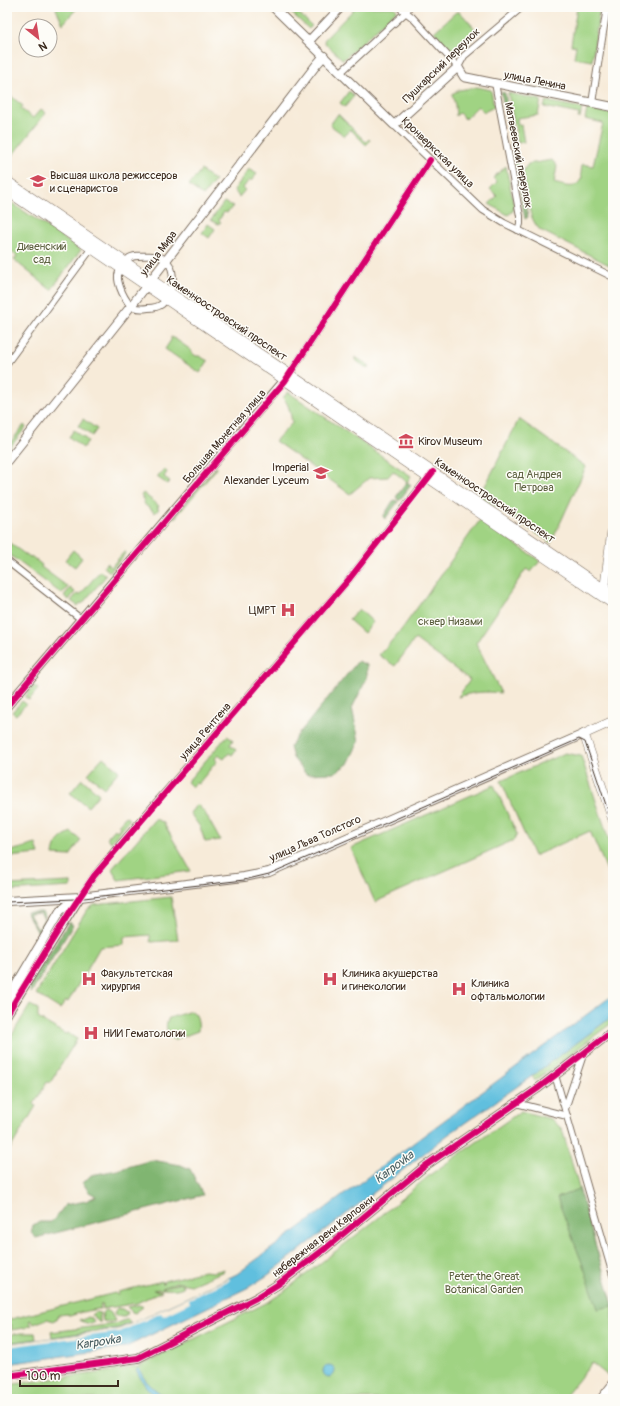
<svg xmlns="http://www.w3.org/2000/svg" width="620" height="1406" font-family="Pangolin,sans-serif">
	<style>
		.green { fill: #a0d383; stroke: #6e7e50 }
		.forest { fill: #80b571; stroke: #5e7048; fill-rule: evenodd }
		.water { fill: #60bfde; stroke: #4e747e }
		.pier { fill: #f7ebd9 }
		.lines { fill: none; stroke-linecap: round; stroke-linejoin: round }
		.street-casing { stroke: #7d6e5f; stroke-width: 8 }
		.secondary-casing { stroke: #7d6e5f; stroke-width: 10 }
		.primary-casing { stroke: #7d6e5f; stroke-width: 10 }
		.street { stroke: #fff; stroke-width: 6 }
		.secondary { stroke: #fff; stroke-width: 8 }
		.primary { stroke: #fff; stroke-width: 9 }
		.tram { stroke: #3b2a1e; stroke-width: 1 }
		.cycleway-casing { stroke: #fdfcf7; stroke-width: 8 }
		.cycleway { stroke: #d6006c; stroke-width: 6 }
		.labels { text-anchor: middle; stroke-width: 3; stroke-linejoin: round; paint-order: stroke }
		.street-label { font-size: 11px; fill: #3b2a1e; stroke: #fdfcf7 }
		.poi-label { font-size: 11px; fill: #3b2a1e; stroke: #fdfcf7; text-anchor: start }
		.park-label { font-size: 11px; fill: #595d3c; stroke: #fdfcf7 }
		.water-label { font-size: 12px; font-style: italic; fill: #485e61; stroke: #fdfcf7 }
	</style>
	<rect width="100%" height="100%" fill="#fdfcf7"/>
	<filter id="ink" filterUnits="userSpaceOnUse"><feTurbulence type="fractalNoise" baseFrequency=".025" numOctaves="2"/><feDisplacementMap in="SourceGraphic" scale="8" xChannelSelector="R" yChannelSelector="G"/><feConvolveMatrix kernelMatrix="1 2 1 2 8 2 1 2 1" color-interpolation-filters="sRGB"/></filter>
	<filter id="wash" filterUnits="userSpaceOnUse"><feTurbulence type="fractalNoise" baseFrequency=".012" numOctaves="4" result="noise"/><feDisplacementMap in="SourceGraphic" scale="16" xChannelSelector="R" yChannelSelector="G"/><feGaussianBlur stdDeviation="0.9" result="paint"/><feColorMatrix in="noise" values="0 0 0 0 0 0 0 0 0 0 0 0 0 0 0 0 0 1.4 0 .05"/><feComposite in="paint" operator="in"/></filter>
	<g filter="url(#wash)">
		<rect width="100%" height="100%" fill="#f7ebd9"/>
		<g class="green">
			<path d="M57 7H78L63 24 56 9Z"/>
			<path d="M285 7H292L312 26 309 29Z"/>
			<path d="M356 7H394L397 10 344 59H342L325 43 324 40Z"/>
			<path d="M577 7H600L592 61 574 58 576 46 571 45Z"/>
			<path d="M456 12H460L477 31 455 50 452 51 434 32Z"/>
			<path d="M477 87 491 90 494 107 484 112 478 106 465 119 459 113 456 116 455 105 452 94 459 90Z"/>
			<path d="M349 91 354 96 345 107 340 103Z"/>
			<path d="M508 93 541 100 538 115 517 118 518 125H521L524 142 518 143Z"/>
			<path d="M11 96 23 106 21 109 33 118 41 109 46 113 7 162V100Z"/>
			<path d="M546 101 582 108 580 118H578L579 114 544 107Z"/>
			<path d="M587 109 613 114V267L540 230C527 218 526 188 523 171L528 164 552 160 557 166 554 183C566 186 576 191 582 177L581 173 582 164 593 166 603 123 585 119Z"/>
			<path d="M338 114 366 142 369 139 370 141 366 145 350 129 345 136 330 125Z"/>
			<path d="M506 166 514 206 513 211 508 215 489 204 497 196 490 189 497 182 493 178Z"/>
			<path d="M249 169 257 174 251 181 249 180 243 188 245 190 239 197 234 190Z"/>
			<path d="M201 170 215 181 203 196 189 185Z"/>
			<path d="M9 201 81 250 51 290 14 260 17 256 7 248V203Z"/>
			<path d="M224 202 233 206 227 213 224 212 219 220 221 222 218 224 211 220Z"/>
			<path d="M208 224 215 229 209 238 202 233Z"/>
			<path d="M171 337 174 338 191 350 192 353 196 356H199L208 361 200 373 165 349 171 340Z"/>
			<path d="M355 357 370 366 368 369 355 360Z"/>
			<path d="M288 392 411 476 407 482 393 471 388 477 369 478 350 494 275 441 292 423C291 416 289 403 283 398Z"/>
			<path d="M83 419 97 429 92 436 78 426Z"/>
			<path d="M519 419 586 467 551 543 480 496Z"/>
			<path d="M24 425 26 427 9 449 7 447Z"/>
			<path d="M74 430 88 441 83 448 69 437Z"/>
			<path d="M216 467 217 468 175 518 173 517Z"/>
			<path d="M164 469 167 472 164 477 170 481 167 484 157 477Z"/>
			<path d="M143 493 159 506 157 508 159 509 155 513 143 503 144 499 141 496Z"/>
			<path d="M480 520 540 561 531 572 526 569 476 643 501 693C485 691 473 692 458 697L470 680 415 639 395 666 379 655 402 629Z"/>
			<path d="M7 541 30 558 31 556 42 565 41 567 68 587 62 594 7 553Z"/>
			<path d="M73 550 82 558 75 567 65 560Z"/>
			<path d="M125 551V554L110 572 104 567 106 563 111 567Z"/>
			<path d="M100 571 106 576 82 604 80 603 78 606 71 601 77 594 80 595Z"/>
			<path d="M70 588 75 592 69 600 64 596Z"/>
			<path d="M359 609 373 622 364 633 349 620Z"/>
			<path d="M34 686 38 689 29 700 25 697Z"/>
			<path d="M22 701 26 704 16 715 12 712Z"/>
			<path d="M227 736 233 740 230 745 236 750 232 755 229 753 224 759 218 755 215 759 217 761 198 784 196 783 192 787 187 782Z"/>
			<path d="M565 753 581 756 613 852V884L590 831 534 856 501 781Z"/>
			<path d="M103 757 119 771 104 788 88 774Z"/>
			<path d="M82 779 99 794 88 807 70 793Z"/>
			<path d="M494 785 517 834 514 840 375 902 351 848Z"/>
			<path d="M197 804 205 813 220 840 205 842 200 827 190 813Z"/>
			<path d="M126 816 130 819 111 842 107 838 115 829 117 831 120 827 118 825Z"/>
			<path d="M155 819 163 822 191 871 118 880 112 869Z"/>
			<path d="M71 832 81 840 70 856 53 855C54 843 60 837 71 832Z"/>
			<path d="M36 844 39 854 8 857 7 852Z"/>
			<path d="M71 882V887L7 891V885Z"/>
			<path d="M171 897 178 940 151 942 150 935 124 937V945L100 947 68 1002 66 1001 60 1009 36 994 87 910 94 905Z"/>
			<path d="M30 1005 38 1009V1018L65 1034 67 1033 77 1039 50 1083 47 1082 34 1104 36 1106 7 1154V1043Z"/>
			<path d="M191 1011C198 1013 199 1024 198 1031L176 1039H172C167 1034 164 1023 169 1018Z"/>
			<path d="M613 1016V1022L535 1081 532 1076Z"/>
			<path d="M521 1111 551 1119 562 1129 613 1305V1368L607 1375 592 1363 563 1399H7V1385L112 1371 140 1366 268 1302 282 1293 377 1219 431 1174Z"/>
			<path d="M224 1269V1271L191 1285 176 1282 162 1288 178 1283 184 1285 183 1287C173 1292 162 1287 153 1290L162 1291 137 1303 102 1309 103 1304H101L100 1309H98L82 1312 70 1316 67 1314 58 1315 57 1319H55L54 1321 47 1319 34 1324 31 1320 29 1321 32 1325 25 1328 11 1330 12 1325 8 1326 7 1330V1320L115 1293 117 1295H118V1292L162 1281 163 1284 164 1283V1281L204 1271 214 1272Z"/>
			<path d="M138 1305 142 1306 143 1307 135 1313 132 1312 127 1307Z"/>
			<path d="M117 1308 122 1309 127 1312 125 1317H121L115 1315 114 1313Z"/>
			<path d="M105 1310 111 1313 115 1321 110 1322 103 1321 102 1313Z"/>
			<path d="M95 1312 100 1313V1323L91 1315Z"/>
			<path d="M88 1317 92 1319 94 1323 90 1324 80 1321V1319L83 1320Z"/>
			<path d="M128 1319 130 1323 119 1328 52 1337 51 1332 115 1324Z"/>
			<path d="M21 1333H35L36 1339 7 1343V1335Z"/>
		</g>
		<g class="forest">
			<path d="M501 92 505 93 516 151 513 152Z"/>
			<path d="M517 157 528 217 525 219 514 158Z"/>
			<path d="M407 482 411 485 399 501 396 497Z"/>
			<path d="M395 500 398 502 385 519 383 517 393 501Z"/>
			<path d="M358 661 367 665V678L352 708 359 741 348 764 334 773 306 774 293 758 290 747 296 737Z"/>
			<path d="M26 912H42C49 919 42 925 38 933ZM40 913 44 919 38 930 29 914Z"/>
			<path d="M69 922 73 925 31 993 29 986Z"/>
			<path d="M152 1160 181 1165 190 1169 203 1195 36 1238 31 1233 33 1225 40 1222H51L57 1216 65 1205 86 1201 96 1196 89 1192 83 1183 91 1175 117 1170Z"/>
			<path d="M579 1189 613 1305V1306L598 1309 584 1268 557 1198Z"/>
		</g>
		<g class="water">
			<path d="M613 995V1016L528 1079 449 1134 268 1275 249 1287 126 1347 7 1364V1344L120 1329 237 1274Z"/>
			<circle cx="329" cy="1371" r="6"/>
			<path d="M139 1368C144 1383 156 1390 168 1399 151 1399 143 1383 136 1370Z"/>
		</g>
		<path class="pier" d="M229 1278 230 1280 189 1299 190 1303 163 1316 161 1313 120 1332 7 1347V1344L120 1329Z"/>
	</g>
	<g filter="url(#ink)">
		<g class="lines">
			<g class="street-casing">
				<g id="street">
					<path d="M399 7 412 17 458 67 464 56 522 7"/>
					<path d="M341 72 406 12 409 7"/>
					<path d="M495 83 520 216V224L518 230"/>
					<path d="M592 103 607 7"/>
					<path d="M394 125 483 210 504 223 613 277"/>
					<path d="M155 256C178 258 177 291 162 304 158 307 153 308 148 308 142 309 138 309 133 307 125 302 117 284 118 275 119 270 124 262 128 259 133 254 147 256 155 256Z"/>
					<path d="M7 363 91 249"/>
					<path d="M289 375 430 160"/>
					<path d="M7 561 81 619"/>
					<path d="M80 897 94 876 116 849 350 578 430 475"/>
					<path d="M555 1075 613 1275"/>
					<path d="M516 1103 567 1116"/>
					<path d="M565 1109 584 1052"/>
				</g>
			</g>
			<g class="secondary-casing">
				<g id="secondary">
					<path d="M273 7 394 125 458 67"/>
					<path d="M309 41 341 7"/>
					<path d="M458 67 464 77 613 107"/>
					<path d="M7 461 131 306 317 64 324 56"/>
					<path d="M7 706 289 375"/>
					<path d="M7 901 80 897 244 877 269 872 584 734"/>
					<path d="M7 1000 60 911 75 899"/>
					<path d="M7 1014 80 897"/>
					<path d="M7 1376 138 1358 256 1298 277 1285 326 1248 425 1166 537 1089 613 1031"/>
					<path d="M601 1399 613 1384"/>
				</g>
			</g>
			<g class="primary-casing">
				<g id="primary">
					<path d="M7 181 613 595"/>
					<path d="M7 191 613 604"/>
					<path d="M604 593 613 523"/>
					<path d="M613 721 584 734 613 820"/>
				</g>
			</g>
			<use href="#street" class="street"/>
			<use href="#secondary" class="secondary"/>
			<use href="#primary" class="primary"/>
			<path class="tram" d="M7 902 75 899 244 880 269 874 579 739 585 742 613 826"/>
			<g class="cycleway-casing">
				<g id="cycleway">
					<path d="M7 706 285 381 430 160"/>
					<path d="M7 1014 71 910 94 876 350 578 433 472"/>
					<path d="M7 1376 138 1358 256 1298 277 1285 326 1248 425 1166 537 1089 613 1031"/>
				</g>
			</g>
			<use href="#cycleway" class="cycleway"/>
		</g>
	</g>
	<defs>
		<g id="university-bare" transform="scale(1.2)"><path d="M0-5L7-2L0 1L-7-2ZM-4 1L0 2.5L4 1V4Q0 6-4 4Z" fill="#d1495b" stroke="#fdfcf7" stroke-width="2.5" paint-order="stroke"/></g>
		<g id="museum-bare" transform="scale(1.2)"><path d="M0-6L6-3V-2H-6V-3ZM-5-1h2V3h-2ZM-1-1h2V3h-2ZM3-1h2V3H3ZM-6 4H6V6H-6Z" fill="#d1495b" stroke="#fdfcf7" stroke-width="2.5" paint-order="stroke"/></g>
		<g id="hospital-bare" transform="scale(1.2)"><path d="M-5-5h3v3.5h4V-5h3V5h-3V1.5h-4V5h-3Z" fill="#d1495b" stroke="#fdfcf7" stroke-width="2.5" paint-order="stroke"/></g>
	</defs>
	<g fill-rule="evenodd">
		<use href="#university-bare" x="38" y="181"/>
		<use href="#museum-bare" x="406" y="441"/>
		<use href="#university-bare" x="321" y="473"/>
		<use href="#hospital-bare" x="288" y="610"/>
		<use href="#hospital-bare" x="89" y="979"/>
		<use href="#hospital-bare" x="330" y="979"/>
		<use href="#hospital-bare" x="459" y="989"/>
		<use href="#hospital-bare" x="91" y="1033"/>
	</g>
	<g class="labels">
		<g class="street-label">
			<text transform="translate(441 65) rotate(-44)" y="4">Пушкарский переулок</text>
			<text transform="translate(535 80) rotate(11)" y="4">улица Ленина</text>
			<text transform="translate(438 152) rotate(44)" y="4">Кронверкская улица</text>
			<text transform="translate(519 155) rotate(79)" y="4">Матвеевский переулок</text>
			<text transform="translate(158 253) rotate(-53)" y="4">улица Мира</text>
			<text transform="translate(227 318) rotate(34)" y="4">Каменноостровский проспект</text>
			<text transform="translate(224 436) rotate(-49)" y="4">Большая Монетная улица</text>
			<text transform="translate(495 500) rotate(34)" y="4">Каменноостровский проспект</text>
			<text transform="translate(205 731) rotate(-49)" y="4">улица Рентгена</text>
			<text transform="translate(315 838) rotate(-24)" y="4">улица Льва Толстого</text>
			<text transform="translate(323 1236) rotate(-38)" y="4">набережная реки Карповки</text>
		</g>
		<g class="poi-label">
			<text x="50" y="179">Высшая школа режиссеров<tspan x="50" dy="13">и сценаристов</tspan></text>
			<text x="418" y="445">Kirov Museum</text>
			<text x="309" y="471" text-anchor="end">Imperial<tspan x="309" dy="13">Alexander Lyceum</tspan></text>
			<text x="276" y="614" text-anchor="end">ЦМРТ</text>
			<text x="101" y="977">Факультетская<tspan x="101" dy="13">хирургия</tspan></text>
			<text x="342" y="977">Клиника акушерства<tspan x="342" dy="13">и гинекологии</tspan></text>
			<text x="471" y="987">Клиника<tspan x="471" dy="13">офтальмологии</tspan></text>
			<text x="103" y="1037">НИИ Гематологии</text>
		</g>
		<g class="park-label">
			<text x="42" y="250">Дивенский<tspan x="42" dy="13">сад</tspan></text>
			<text x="534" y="478">сад Андрея<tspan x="534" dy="13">Петрова</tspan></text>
			<text x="450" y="625">сквер Низами</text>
			<text x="484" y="1280">Peter the Great<tspan x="484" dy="13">Botanical Garden</tspan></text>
		</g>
		<g class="water-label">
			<text transform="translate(394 1167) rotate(-37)" y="4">Karpovka</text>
			<text transform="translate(98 1342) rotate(-9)" y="4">Karpovka</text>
		</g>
	</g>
	<rect width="620" height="1406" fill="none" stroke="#fdfcf7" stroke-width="24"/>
	<g transform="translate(38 38) rotate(150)"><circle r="19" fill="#fdfcf7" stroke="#afa8a0"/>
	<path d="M0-3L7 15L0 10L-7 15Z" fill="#d1495b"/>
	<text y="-6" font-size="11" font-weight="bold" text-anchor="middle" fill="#3b2a1e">N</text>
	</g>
	<path d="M20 1380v6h98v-6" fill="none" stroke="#3b2a1e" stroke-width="2"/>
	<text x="26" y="1380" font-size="12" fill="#3b2a1e" stroke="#fdfcf7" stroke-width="3" paint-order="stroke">100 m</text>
</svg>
